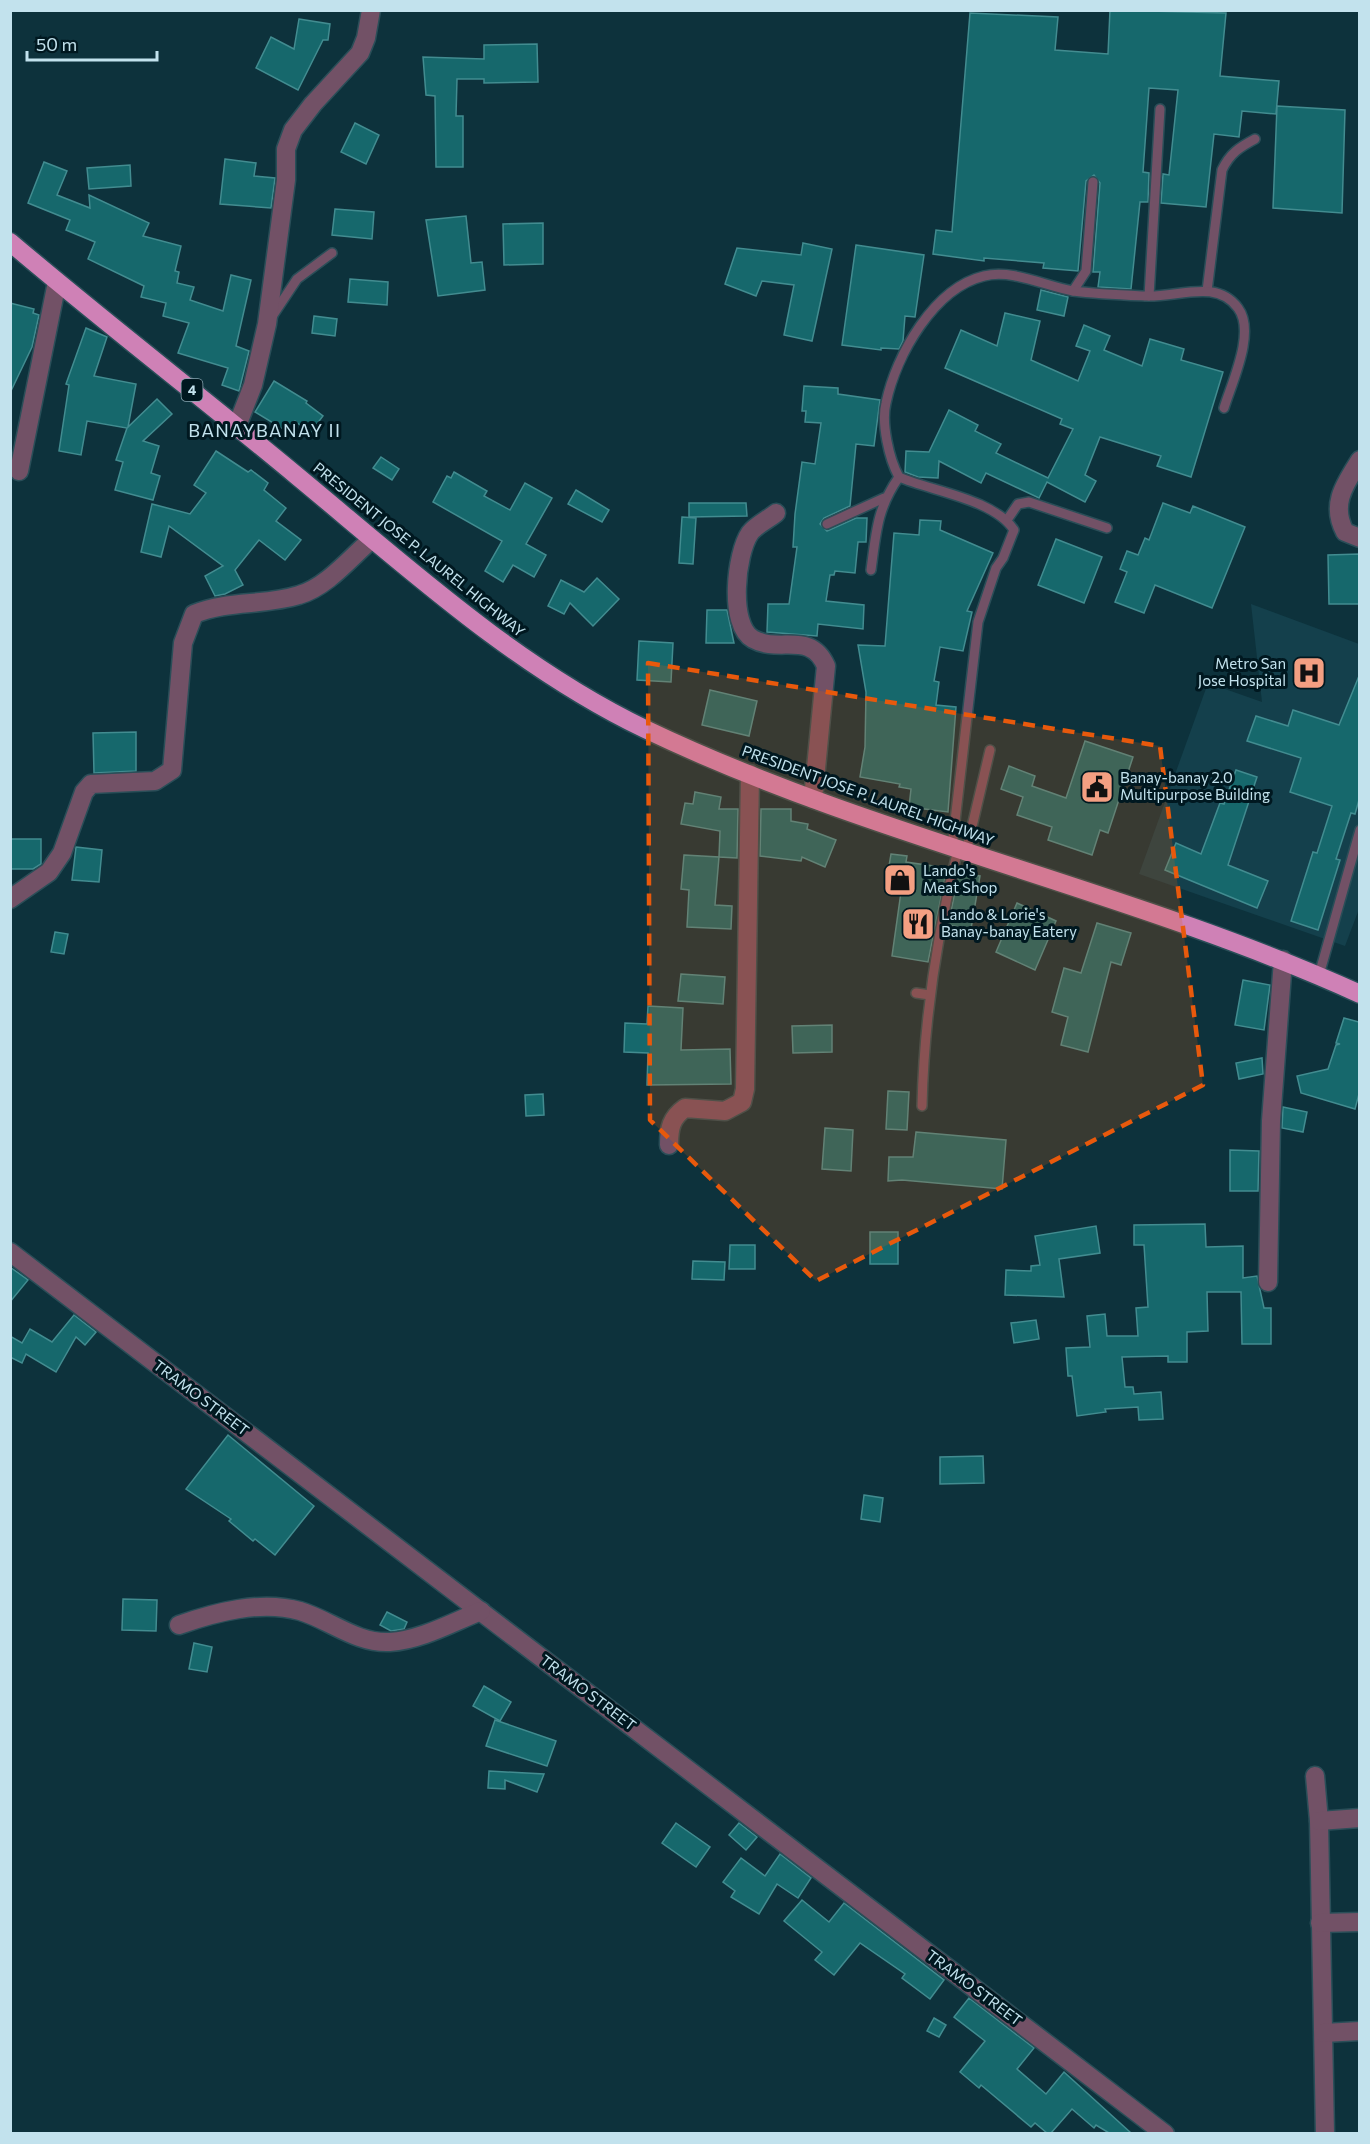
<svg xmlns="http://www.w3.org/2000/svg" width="1370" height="2144" font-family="Commissioner,sans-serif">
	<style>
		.built { fill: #14404c }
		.building { fill: #16686c; stroke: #428c90; stroke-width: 1.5 }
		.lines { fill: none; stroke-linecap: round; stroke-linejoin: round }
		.lane-casing { stroke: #2a4e58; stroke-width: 12 }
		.street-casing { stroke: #2a4e58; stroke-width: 21 }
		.highway-casing { stroke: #2a4e58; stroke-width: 21 }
		.lane { stroke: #725166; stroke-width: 9 }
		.street { stroke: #725166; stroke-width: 18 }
		.highway { stroke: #cf81b6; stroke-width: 18 }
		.marked { fill: #e8590c; fill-opacity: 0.2; stroke: #e8590c; stroke-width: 4.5; stroke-dasharray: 12 8; stroke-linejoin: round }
		.labels { text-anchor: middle; stroke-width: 6; stroke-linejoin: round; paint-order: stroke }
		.shield { fill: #001820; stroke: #88a5b0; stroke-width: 1.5 }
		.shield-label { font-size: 14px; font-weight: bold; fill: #c2e2ed }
		.street-label { font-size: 15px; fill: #c2e2ed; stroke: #001820 }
		.poi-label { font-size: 15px; fill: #c2e2ed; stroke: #001820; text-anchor: start }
		.quarter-label { font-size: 18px; letter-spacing: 1.5px; fill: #c2e2ed; stroke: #001820 }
	</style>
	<rect width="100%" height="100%" fill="#0d323c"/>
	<path class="built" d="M1251 604 1359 644V909L1345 946 1139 874 1208 683 1262 702Z"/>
	<g class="building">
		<path d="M1110 10 1226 13 1220 76 1279 81 1276 114 1242 111 1239 137 1214 134 1206 207 1161 203 1163 174 1169 175 1178 90 1149 88 1143 172 1149 173 1148 202H1140L1131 289 1098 287 1100 272H1093L1100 183 1094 175 1086 181 1078 271 1043 268 1044 263 984 258V261L933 254 936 230 952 232 970 13 1058 17 1055 50 1108 54Z"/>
		<path d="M299 19 330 24 328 40H323L298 90 256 68 271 37 294 49Z"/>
		<path d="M537 44 538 82 484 83V79H457L456 116H463V167H436L435 96 426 95 423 57 484 59V45Z"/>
		<path d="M1277 106 1345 110 1342 213 1273 208Z"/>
		<path d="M355 123 379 135 366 164 341 152Z"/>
		<path d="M225 159 256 163 254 176 275 178 271 208 220 204Z"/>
		<path d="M44 162 67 171 57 195 90 208 89 195 149 223 143 236 181 246 175 271 179 272 177 283 194 287 190 300 223 311 231 275 251 280 236 346 249 351 239 391 222 385 228 368 178 353 189 323 163 316 166 303 141 297 144 286 88 259 95 242 66 230 70 220 28 203Z"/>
		<path d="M130 165 131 186 89 189 87 168Z"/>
		<path d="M335 209 374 212 372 239 332 235Z"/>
		<path d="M466 216 471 263 482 262 485 290 438 296 426 220Z"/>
		<path d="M543 223V264L504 265 503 224Z"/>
		<path d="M803 243 832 249 812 341 784 335 794 285 762 281 756 296 725 284 737 248 801 255Z"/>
		<path d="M856 245 924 255 915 317 905 316 903 341 899 349 881 348V350L842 345Z"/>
		<path d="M350 279 388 282 387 305 348 302Z"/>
		<path d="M1041 290 1068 297 1064 316 1037 310Z"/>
		<path d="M10 303 34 309 33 313 39 315 32 347 10 393Z"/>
		<path d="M1005 313 1040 321 1031 360 1078 381 1090 351 1076 346 1084 325 1110 336 1104 350 1142 366 1150 339 1184 349 1181 360 1223 372 1191 477 1157 466 1161 456 1100 437 1085 475 1096 481 1085 502 1047 482 1039 498 986 473 981 483 939 461 938 478 918 477 905 472 906 451 929 452 949 410 978 425 975 431 1001 444 996 453 1048 478 1073 429 1060 424 1062 419 945 368 961 330 997 346Z"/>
		<path d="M314 316 337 319 335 336 312 333Z"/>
		<path d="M86 328 107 337 94 376 136 384 128 427 157 399 172 414 143 441 159 446 151 473 160 476 153 500 115 490 123 462 116 460 127 428 87 421 81 455 59 451 69 385 66 384Z"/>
		<path d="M274 381 307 401 306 403 323 416 310 433 295 421 288 432 255 412Z"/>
		<path d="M804 386 838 388V394L880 400 874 446 856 444 850 506 824 518 820 524 827 531 856 518H867L866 542H858L855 573 835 571 834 575H830L826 601 864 605 863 629 818 624 817 636 767 632 768 604H789L797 547H793L795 514 802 462 815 464 821 423 805 422 806 411H802Z"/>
		<path d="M216 451 248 472 251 470 268 483 264 490 286 508 276 521 301 540 285 560 259 540 235 570 243 585 225 594 215 596 205 576 223 566 169 526 161 557 141 552 152 504 190 514 206 493 194 485Z"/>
		<path d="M381 457 399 469 392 480 373 468Z"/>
		<path d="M454 472 487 491 484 496 510 510 525 483 552 498 526 544 546 555 534 577 513 565 503 582 485 571 502 541 433 502 447 476 451 478Z"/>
		<path d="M576 490 609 510 602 522 568 504Z"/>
		<path d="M689 503H746L747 516 689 517Z"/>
		<path d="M1163 503 1190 513 1193 506 1245 527 1212 608 1155 585 1144 613 1115 602 1127 572 1120 569 1127 551 1138 555 1145 538 1149 540Z"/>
		<path d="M682 517 696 518 693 564 679 563Z"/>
		<path d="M920 520 941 521 940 530 993 553 967 611 972 612 963 651 940 647 934 681 939 682 936 705 956 707 948 812 909 807 911 789 899 787 900 784 860 777 865 747 866 692 858 645 885 646 894 533 919 535Z"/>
		<path d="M1056 539 1102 557 1084 603 1038 585Z"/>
		<path d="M1359 554V604H1329L1328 555Z"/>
		<path d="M597 578 619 599 593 626 570 603 564 614 548 606 561 580 584 592Z"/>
		<path d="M707 610H727L734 643H706Z"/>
		<path d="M639 641 673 643 671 682 637 680Z"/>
		<path d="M1359 676V800L1355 814 1351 813 1336 859 1340 860 1318 930 1291 921 1313 852 1317 853 1332 806 1290 792 1301 758 1247 741 1256 716 1288 726 1293 710 1339 725Z"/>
		<path d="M710 690 757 701 749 736 702 725Z"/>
		<path d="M136 732V771L94 773 93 733Z"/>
		<path d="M1085 741 1133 757 1108 833 1100 830 1092 855 1048 840 1052 827 1017 815 1023 797 1001 789 1009 766 1035 776 1032 786 1066 798Z"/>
		<path d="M1236 770 1257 777 1228 865 1268 881 1257 908 1165 870 1176 843 1201 854 1220 803 1224 804Z"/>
		<path d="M695 792 721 797 719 809H738L737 858 719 857 720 831 681 824 685 803 693 804Z"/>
		<path d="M761 809H791V821L808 824 807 829 836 840 825 867 802 857 801 861 760 856Z"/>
		<path d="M10 839H41V864L33 869H10Z"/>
		<path d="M76 847 102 850 99 882 72 880Z"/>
		<path d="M891 854 907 856 906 862 947 868 928 962 892 956 901 892 885 890Z"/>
		<path d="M684 855 719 857 715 905 732 906 731 929 687 927 689 890 681 889Z"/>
		<path d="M959 873 980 876 971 929 948 925Z"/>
		<path d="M1017 903 1056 921 1035 970 996 952Z"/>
		<path d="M1097 923 1131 933 1121 965 1111 962 1088 1052 1061 1045 1068 1017 1052 1012 1064 968 1081 973Z"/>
		<path d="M55 932 68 934 64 954 51 952Z"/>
		<path d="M681 974 725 977 723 1004 678 1001Z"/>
		<path d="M1243 980 1270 985 1264 1030 1235 1025Z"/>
		<path d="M648 1006 683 1008 681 1050 730 1049 731 1084 647 1085 648 1053 624 1052 625 1023 647 1024Z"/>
		<path d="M1344 1018 1359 1022V1094L1355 1109 1301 1093 1297 1076 1328 1069 1336 1045 1340 1044 1336 1043Z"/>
		<path d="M832 1025V1052L793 1053 792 1026Z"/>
		<path d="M1262 1058 1263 1074 1239 1079 1236 1063Z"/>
		<path d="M888 1091 909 1092 907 1130 886 1129Z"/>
		<path d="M543 1094 544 1115 526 1116 525 1095Z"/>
		<path d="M1283 1107 1307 1112 1303 1132 1282 1128Z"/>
		<path d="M825 1128 853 1130 851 1171 822 1169Z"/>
		<path d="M916 1132 1006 1140 1002 1189 902 1180 888 1181 889 1157H913Z"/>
		<path d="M1230 1150 1259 1151 1258 1191H1230Z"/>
		<path d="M1205 1224 1206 1247 1243 1246V1278L1257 1276 1264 1308H1271V1344H1242L1241 1292H1207L1208 1331 1187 1332V1362H1168V1356L1122 1357 1125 1387H1133L1134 1394 1161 1392 1163 1419 1139 1420 1138 1407 1105 1409 1106 1412 1077 1416 1072 1376H1068L1066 1348 1090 1347 1087 1316 1105 1314 1107 1336H1138L1136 1308 1148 1307 1144 1245H1134V1225Z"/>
		<path d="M1096 1226 1100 1253 1059 1259 1064 1297 1005 1295 1006 1270 1031 1271V1266L1040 1265 1035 1236Z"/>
		<rect x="870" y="1232" width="28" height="32"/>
		<path d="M730 1245H755V1269H729Z"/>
		<path d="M693 1261 725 1262 724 1280 692 1279Z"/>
		<path d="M10 1267 28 1280 10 1302Z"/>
		<path d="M74 1315 96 1332 85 1345 76 1337 56 1372 26 1354 22 1363 10 1357V1336L22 1343 30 1329 52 1342Z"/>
		<path d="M1036 1320 1039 1339 1014 1343 1011 1323Z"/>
		<path d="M228 1435 314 1506 275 1555 255 1539 253 1541 229 1521 231 1519 186 1489Z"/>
		<path d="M983 1456 984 1483 940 1484V1457Z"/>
		<path d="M864 1495 883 1498 880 1522 861 1519Z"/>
		<path d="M123 1599 157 1600 156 1631 122 1630Z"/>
		<path d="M387 1612 407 1622 404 1629 391 1631 380 1625Z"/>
		<path d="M194 1643 212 1647 207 1672 189 1669Z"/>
		<path d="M484 1686 511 1702 500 1721 473 1706Z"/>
		<path d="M495 1720 556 1741 547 1766 486 1746Z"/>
		<path d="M489 1771 506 1772 544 1774 537 1792 505 1780V1789L488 1788Z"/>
		<path d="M676 1823 710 1847 696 1867 662 1843Z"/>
		<path d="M739 1823 757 1837 746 1850 729 1835Z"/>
		<path d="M780 1854 811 1878 798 1898 777 1884 759 1914 731 1897 735 1891 723 1882 741 1858 765 1876Z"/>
		<path d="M802 1900 829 1922 844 1903 944 1980 930 1999 902 1978 905 1974 860 1943 834 1975 815 1960 822 1952 784 1921Z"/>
		<path d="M969 1998 1034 2048 1017 2069 1046 2094 1064 2072 1131 2133H1109L1096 2125 1094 2128 1072 2109 1051 2133H1047L1035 2123 1031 2127 981 2085 979 2088 960 2072 985 2041 954 2017Z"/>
		<path d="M934 2018 946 2025 939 2037 927 2031Z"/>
	</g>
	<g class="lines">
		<g class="lane-casing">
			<g id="lane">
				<path d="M1073 291 1086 271 1093 182"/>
				<path d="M1207 291 1222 170C1230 153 1240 147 1255 139"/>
				<path d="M1149 296 1160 109"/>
				<path d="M271 318 297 279 332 253"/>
				<path d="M1007 520 1018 504 1029 502 1107 528"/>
				<path d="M827 524 884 498"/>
				<path d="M871 570C876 533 877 508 899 477"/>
				<path d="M952 847 978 622 996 568 1003 558 1014 530C994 499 931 491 899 477 889 459 881 423 886 403 896 355 934 288 984 276 1013 269 1045 286 1073 291 1097 294 1122 295 1145 296 1177 298 1216 278 1238 308 1256 332 1232 382 1224 408"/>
				<path d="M966 852 990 750"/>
				<path d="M1319 975 1360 830"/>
				<path d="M916 993 930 995"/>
				<path d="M922 1106C924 1019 937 934 958 849"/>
			</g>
		</g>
		<g class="street-casing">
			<g id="street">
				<path d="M237 426 253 385 267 324 286 180V149L293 130 313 104 360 53 366 38 371 10"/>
				<path d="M1360 460C1345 484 1330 504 1345 532L1360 538"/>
				<path d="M19 471 57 282"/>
				<path d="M776 513C769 519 756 525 750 533 736 553 728 625 753 639 780 654 810 630 826 666L813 799"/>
				<path d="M10 899 49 872 62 853 84 792 91 784 155 781 172 770 183 643 194 614C228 600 264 606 299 595 327 587 351 557 372 539"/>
				<path d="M669 1145C669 1128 671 1118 685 1108L725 1111 742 1102 745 1089 750 774"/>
				<path d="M10 1252 1165 2134"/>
				<path d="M1268 1282 1271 1121 1283 960"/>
				<path d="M179 1625C216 1612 261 1600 300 1611 330 1620 357 1644 390 1642 421 1640 453 1622 481 1611"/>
				<path d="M1315 1776 1319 1821 1325 2134"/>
				<path d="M1319 1821 1360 1818"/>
				<path d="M1320 1923 1360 1922"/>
				<path d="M1324 2033 1360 2031"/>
			</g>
		</g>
		<g class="highway-casing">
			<path id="highway" d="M10 242C104 322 202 397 297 476 407 567 516 667 645 729 875 839 1128 889 1360 994"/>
		</g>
		<use href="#lane" class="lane"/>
		<use href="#street" class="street"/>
		<use href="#highway" class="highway"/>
	</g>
	<path class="marked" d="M648 663 1160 746 1203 1085 816 1281 650 1120Z"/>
	<defs>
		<g id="hospital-square" transform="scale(1.725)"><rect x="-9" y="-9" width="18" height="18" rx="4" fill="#f39f82" stroke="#001820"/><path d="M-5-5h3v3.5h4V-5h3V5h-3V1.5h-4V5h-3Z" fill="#111"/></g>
		<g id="civic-square" transform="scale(1.725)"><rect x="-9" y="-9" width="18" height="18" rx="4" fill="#f39f82" stroke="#001820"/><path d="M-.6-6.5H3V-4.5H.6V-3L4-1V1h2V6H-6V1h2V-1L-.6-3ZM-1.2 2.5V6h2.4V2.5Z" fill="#111"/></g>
		<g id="shop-square" transform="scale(1.725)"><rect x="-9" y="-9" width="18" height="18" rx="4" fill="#f39f82" stroke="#001820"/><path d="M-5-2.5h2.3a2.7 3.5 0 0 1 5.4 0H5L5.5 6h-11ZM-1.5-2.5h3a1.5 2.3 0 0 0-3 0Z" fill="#111"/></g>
		<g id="restaurant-square" transform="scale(1.725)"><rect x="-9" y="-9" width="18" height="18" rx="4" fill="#f39f82" stroke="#001820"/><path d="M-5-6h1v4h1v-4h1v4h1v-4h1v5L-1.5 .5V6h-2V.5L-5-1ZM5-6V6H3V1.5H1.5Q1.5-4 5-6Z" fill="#111"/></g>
	</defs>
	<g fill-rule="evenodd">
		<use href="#hospital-square" x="1309" y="673"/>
		<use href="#civic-square" x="1097" y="787"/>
		<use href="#shop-square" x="900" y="880"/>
		<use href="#restaurant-square" x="918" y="924"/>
	</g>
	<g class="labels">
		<rect class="shield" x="181.5" y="379" width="21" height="22" rx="4.5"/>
		<g class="shield-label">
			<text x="192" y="395">4</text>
		</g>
		<g class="street-label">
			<text transform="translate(419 550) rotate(39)" y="5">PRESIDENT JOSE P. LAUREL HIGHWAY</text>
			<text transform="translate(868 796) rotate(20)" y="5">PRESIDENT JOSE P. LAUREL HIGHWAY</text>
			<text transform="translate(201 1398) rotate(37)" y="5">TRAMO STREET</text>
			<text transform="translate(588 1693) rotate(37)" y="5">TRAMO STREET</text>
			<text transform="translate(974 1988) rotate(37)" y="5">TRAMO STREET</text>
		</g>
		<g class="poi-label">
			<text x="1286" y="669" text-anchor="end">Metro San<tspan x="1286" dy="17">Jose Hospital</tspan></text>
			<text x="1120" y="783">Banay-banay 2.0<tspan x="1120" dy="17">Multipurpose Building</tspan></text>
			<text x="923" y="876">Lando's<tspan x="923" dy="17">Meat Shop</tspan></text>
			<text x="941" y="920">Lando &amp; Lorie's<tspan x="941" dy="17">Banay-banay Eatery</tspan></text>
		</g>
		<g class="quarter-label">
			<text x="265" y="437">BANAYBANAY II</text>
		</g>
	</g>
	<rect width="1370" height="2144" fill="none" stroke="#c2e2ed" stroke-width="24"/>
	<path d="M27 51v9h130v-9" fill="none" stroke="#c2e2ed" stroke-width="3"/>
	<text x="36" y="51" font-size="18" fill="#c2e2ed" stroke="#001820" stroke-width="4.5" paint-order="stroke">50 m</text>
</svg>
